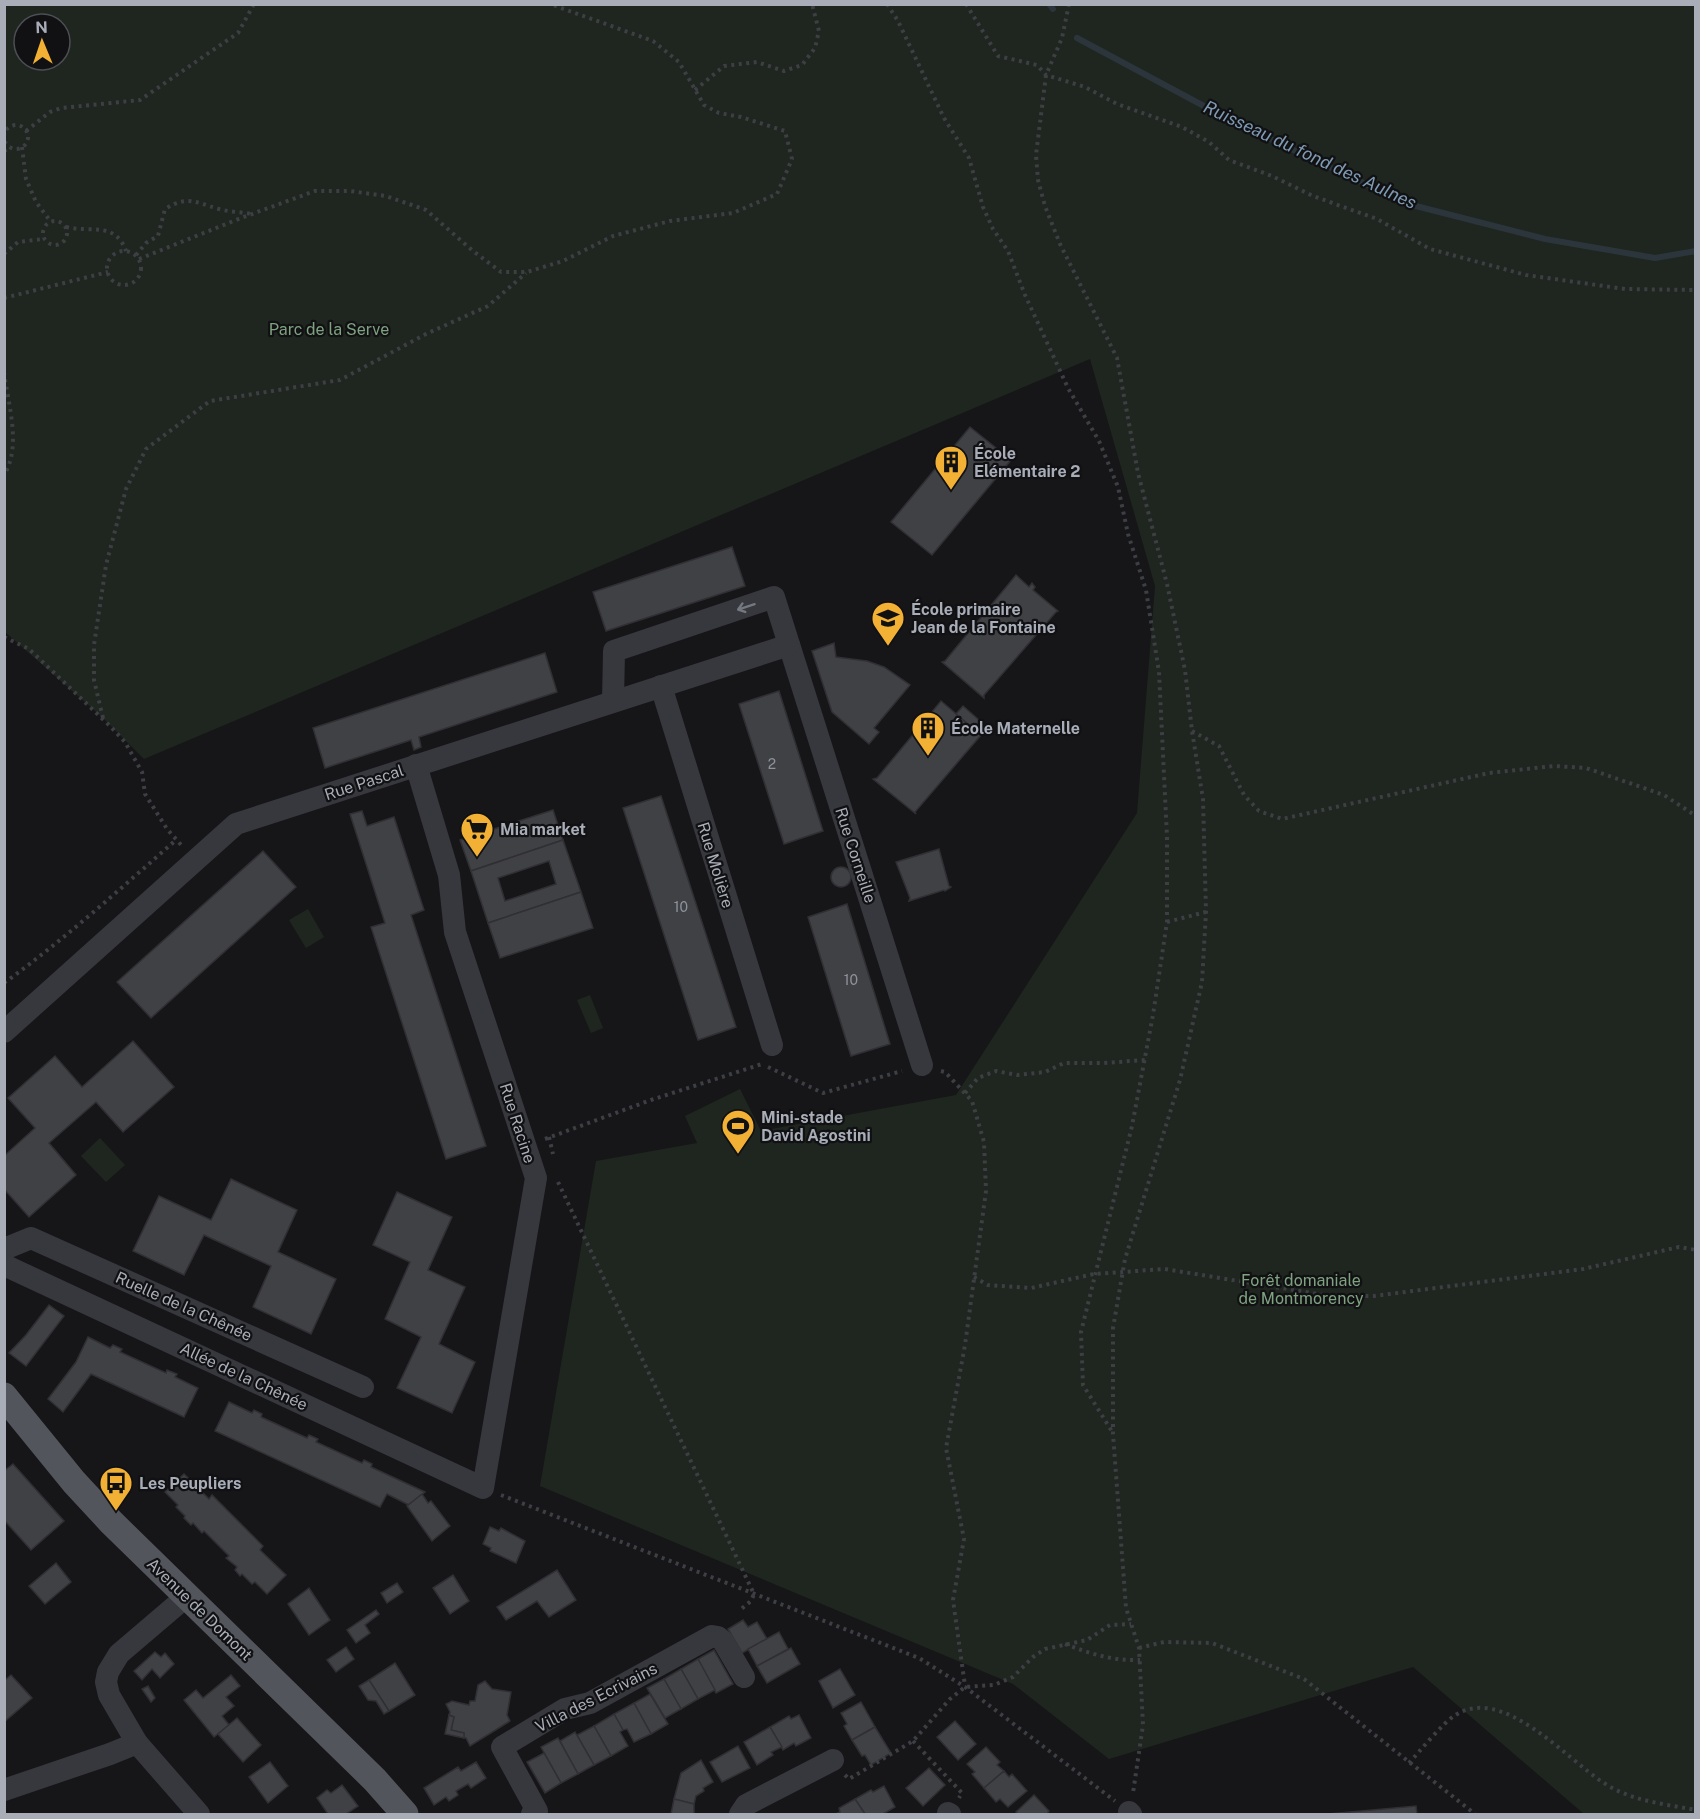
<svg xmlns="http://www.w3.org/2000/svg" width="1700" height="1819" font-family="'Public Sans',sans-serif">
	<style>
		.green { fill: #1e261f; fill-rule: evenodd }
		.lines { fill: none; stroke-linecap: round; stroke-linejoin: round }
		.stream { stroke: #2c353c; stroke-width: 6 }
		.building { fill: #404145; stroke: #303034; stroke-width: 1.5; fill-rule: evenodd }
		.path { stroke: #3d3f44; stroke-width: 4; stroke-dasharray: 3 4.5; stroke-linecap: butt }
		.minor { stroke: #37383d; stroke-width: 22 }
		.major { stroke: #53555c; stroke-width: 27 }
		.oneway { stroke: #757881 }
		.labels { text-anchor: middle; stroke-width: 4.5; stroke-linejoin: round; paint-order: stroke }
		.number-label { font-size: 14px; fill: #8e929b }
		.park-label { font-size: 16px; fill: #7fa381; stroke: #111113 }
		.poi-label { font-size: 16px; font-weight: bold; fill: #a8adb8; stroke: #111113; text-anchor: start }
		.street-label { font-size: 16px; fill: #a8adb8; stroke: #111113 }
		.water-label { font-size: 18px; font-style: italic; fill: #7f9bb3; stroke: #111113 }
	</style>
	<rect width="100%" height="100%" fill="#161618"/>
	<g class="green">
		<path d="M4 5H1695V1814H1584L1413 1667 1109 1759 1013 1684 540 1486 596 1161 697 1143 685 1116 740 1089 761 1131 956 1095 1137 813 1155 586 1090 359 144 759 103 718 5 632ZM24 24H60V60H24Z"/>
		<path d="M308 909 324 937 306 948 289 920Z"/>
		<path d="M590 995 603 1028 591 1033 577 1000Z"/>
		<path d="M100 1138 125 1165 106 1182 81 1156Z"/>
	</g>
	<g class="lines">
		<g class="stream">
			<path d="M1049 4 1053 9"/>
			<path d="M1077 38 1230 120 1408 204 1545 239 1655 258 1696 251"/>
		</g>
	</g>
	<g class="building">
		<path d="M970 427 1011 460 932 555 891 522Z"/>
		<path d="M732 547 745 586 606 631 593 592Z"/>
		<path d="M1016 575 1029 587 1032 583 1035 587 1033 590 1058 611 1056 612 984 695V698L942 662 945 661Z"/>
		<path d="M834 643 836 657 867 661 884 667 910 685 874 728 879 732 869 744 832 712 812 651Z"/>
		<path d="M545 653 557 692 419 737 421 747 414 750 411 740 325 768 313 728Z"/>
		<path d="M779 691 823 831 784 844 739 704Z"/>
		<path d="M941 701 981 735 915 812 916 814 873 779 877 778Z"/>
		<path d="M963 706 987 727 981 735 956 714Z"/>
		<path d="M661 796 736 1027 698 1040 623 808Z"/>
		<path d="M553 810 563 840 471 871 460 840Z"/>
		<path d="M362 811 367 826 394 817 424 910 411 915 486 1146 446 1159 371 927 385 923 350 814Z"/>
		<path d="M563 840 581 892 488 923 471 871ZM549 861 556 884 505 901 498 878Z"/>
		<path d="M939 849 949 886 951 887 945 891 944 890 909 901 910 898 896 862Z"/>
		<path d="M263 851 296 887 151 1018 117 982Z"/>
		<circle cx="841" cy="877" r="10"/>
		<path d="M581 892 593 928 500 958 488 923Z"/>
		<path d="M847 904 890 1044 851 1056 808 917Z"/>
		<path d="M133 1041 174 1087 123 1132 96 1102 49 1143 76 1175 29 1217 4 1189V1156L35 1128 8 1098 55 1056 82 1087Z"/>
		<path d="M231 1179 297 1210 278 1252 336 1279 311 1334 253 1307 271 1266 204 1235 184 1275 133 1251 159 1196 211 1220Z"/>
		<path d="M397 1192 452 1217 428 1270 465 1287 439 1344 475 1362 452 1413 397 1388 421 1337 385 1319 410 1262 373 1245Z"/>
		<path d="M49 1305 64 1316 26 1366 9 1353 26 1335Z"/>
		<path d="M88 1337 110 1348 113 1345 122 1349 120 1352 166 1373 167 1370 177 1374 175 1377 198 1388 184 1417 91 1374 63 1412 48 1399 76 1362Z"/>
		<path d="M229 1402 252 1413 254 1410 262 1414 261 1417 307 1438 309 1435 318 1439 316 1442 362 1463 364 1460 372 1464 371 1467 425 1492 409 1505 387 1494 380 1507 215 1431Z"/>
		<path d="M13 1464 64 1521 31 1550 4 1520V1471Z"/>
		<path d="M184 1474 209 1499 212 1495 263 1546 260 1550 286 1575 267 1594 255 1582 252 1584 242 1574 240 1576 235 1570 237 1567 226 1558 229 1556 204 1531 202 1533 193 1523 191 1525 184 1518 185 1516 176 1507 178 1505 165 1492Z"/>
		<path d="M422 1494 428 1503 431 1501 450 1526 432 1541 407 1506Z"/>
		<path d="M490 1527 499 1531 501 1528 525 1541 516 1563 490 1551 491 1548 483 1544Z"/>
		<path d="M56 1563 71 1582 45 1604 29 1586Z"/>
		<path d="M557 1570 576 1600 549 1617 537 1601 506 1620 497 1607Z"/>
		<path d="M453 1575 469 1601 450 1614 433 1588Z"/>
		<path d="M397 1583 403 1592 387 1603 381 1593Z"/>
		<path d="M309 1588 330 1620 309 1635 288 1604Z"/>
		<path d="M376 1610 379 1614 365 1625 370 1633 356 1643 347 1630Z"/>
		<path d="M743 1620 748 1627 757 1622 767 1639 742 1653 728 1629Z"/>
		<path d="M779 1632 788 1649 757 1666 748 1649Z"/>
		<path d="M346 1647 354 1659 336 1672 327 1660Z"/>
		<path d="M791 1648 800 1664 767 1683 757 1666Z"/>
		<path d="M714 1650 733 1684 716 1693 698 1659Z"/>
		<path d="M155 1652 161 1657 165 1653 174 1664 160 1678 152 1669 142 1680 134 1671Z"/>
		<path d="M698 1659 715 1690 698 1699 681 1669Z"/>
		<path d="M395 1663 415 1695 389 1711 369 1680Z"/>
		<path d="M681 1669 698 1699 681 1709 664 1679Z"/>
		<path d="M840 1669 855 1695 833 1708 819 1681Z"/>
		<path d="M11 1675 32 1698 4 1722V1681Z"/>
		<path d="M231 1675 240 1686 226 1697 234 1706 222 1716 229 1725 214 1737 184 1700 196 1690 203 1698Z"/>
		<path d="M664 1679 681 1709 665 1718 647 1688Z"/>
		<path d="M369 1680 389 1711 384 1714 376 1701 368 1700 359 1686Z"/>
		<path d="M485 1681 492 1689 511 1692 507 1715 510 1721 470 1746 466 1738H464V1733L451 1730 454 1717 449 1715 450 1712 446 1704 452 1701 469 1705 470 1701H475L478 1685Z"/>
		<path d="M148 1686 155 1698 151 1702 142 1689Z"/>
		<path d="M650 1694 668 1724 651 1734 634 1703Z"/>
		<path d="M861 1702 875 1727 852 1740 844 1726 847 1724 841 1713Z"/>
		<path d="M634 1703 651 1734 634 1742 627 1729 623 1730 614 1714Z"/>
		<path d="M614 1714 623 1730 620 1732 628 1746 611 1756 594 1726Z"/>
		<path d="M449 1715 454 1717 451 1730 464 1733V1738L445 1734Z"/>
		<path d="M799 1715 811 1738 796 1746 794 1743 783 1750 770 1727 789 1716 791 1719Z"/>
		<path d="M237 1718 261 1745 243 1762 218 1734Z"/>
		<path d="M955 1721 976 1744 958 1760 937 1737Z"/>
		<path d="M594 1726 611 1756 594 1765 577 1735Z"/>
		<path d="M770 1727 782 1747 771 1752 773 1755 757 1765 744 1742Z"/>
		<path d="M875 1727 891 1753 871 1765 865 1755 862 1756 852 1740Z"/>
		<path d="M575 1732 594 1765 578 1774 560 1741Z"/>
		<path d="M558 1738 578 1774 561 1783 541 1747Z"/>
		<path d="M738 1746 750 1768 722 1782 710 1762Z"/>
		<path d="M986 1747 1000 1762 997 1765 1004 1771 984 1788 972 1774 975 1772 967 1764Z"/>
		<path d="M544 1753 561 1783 545 1793 527 1762Z"/>
		<path d="M701 1760 713 1782 703 1788 704 1791 696 1796 694 1804 674 1799 681 1773Z"/>
		<path d="M270 1762 288 1786 268 1803 249 1777Z"/>
		<path d="M476 1762 486 1778 471 1788 468 1784 456 1791 458 1795 449 1801 446 1797 434 1805 424 1788 458 1767 461 1771Z"/>
		<path d="M929 1768 945 1785 923 1806 906 1788Z"/>
		<path d="M1004 1771 1009 1777 1012 1774 1027 1791 1008 1807 1000 1799 996 1802 984 1788Z"/>
		<path d="M342 1785 358 1806 346 1814H328L317 1798 327 1790 331 1793Z"/>
		<path d="M884 1786 895 1807 883 1814H865L855 1799 871 1790 873 1792Z"/>
		<path d="M1034 1795 1049 1811 1047 1814H1018L1016 1812Z"/>
		<path d="M674 1799 694 1804V1814H671Z"/>
		<path d="M855 1799 865 1814H836L840 1812 839 1808Z"/>
		<path d="M1416 1806 1417 1814H1328Z"/>
	</g>
	<g class="lines">
		<g class="path">
			<path d="M887 4 898 21 944 118 969 158 983 207 993 229 1008 251 1025 295 1068 388 1099 441 1118 487 1128 534 1146 590 1159 672 1167 837V922L1153 1015 1132 1126 1081 1332 1083 1385 1113 1433"/>
			<path d="M966 4 998 56 1037 65 1046 75 1085 87 1117 104 1182 127 1209 142 1229 160 1272 176 1313 196 1377 219 1430 249 1526 275 1625 289 1696 290"/>
			<path d="M1069 4 1062 38 1046 75 1036 155 1038 180 1045 206 1060 244 1117 358 1138 473 1167 584 1185 670 1192 731 1203 799 1206 912 1202 982 1180 1080 1125 1259 1113 1328V1434L1126 1608 1139 1648 1143 1725 1133 1793"/>
			<path d="M695 90 724 66 757 62 784 71 802 65 815 48 819 31 812 4"/>
			<circle cx="16" cy="137" r="12"/>
			<path d="M26 131 50 112 61 108 140 100 238 33 254 4"/>
			<path d="M22 147 26 179 36 202 51 222"/>
			<path d="M4 151 11 147"/>
			<circle cx="55" cy="233" r="12"/>
			<path d="M66 227C91 233 115 221 126 251"/>
			<circle cx="124" cy="268" r="17"/>
			<path d="M4 254 18 242 43 239"/>
			<path d="M136 255 146 243 158 236 165 209C188 195 194 202 219 209 229 212 241 212 252 214"/>
			<path d="M139 259 241 218 315 191H350L386 196 426 210 473 251 501 272H527L563 261 613 236 670 221 733 213 777 194 792 159 785 131 741 117 719 113 704 105 679 62 653 41 550 4"/>
			<path d="M4 298 108 272"/>
			<path d="M4 372C8 404 22 446 4 475"/>
			<path d="M4 637 29 649 109 725 125 742 142 772 145 794 167 829 182 846"/>
			<path d="M103 718 94 680V645L106 565 126 489 146 449 210 401 340 380 426 334 488 306 526 273"/>
			<path d="M1192 731 1219 746 1244 795 1259 811 1282 819 1489 773 1554 766 1586 768 1664 795 1696 816"/>
			<path d="M1167 922 1206 912"/>
			<path d="M4 983C65 939 120 889 176 840"/>
			<path d="M768 1067 823 1093 902 1071"/>
			<path d="M941 1071 945 1072 972 1101 984 1142 986 1191 965 1345 946 1448 964 1539 953 1600 965 1686"/>
			<path d="M965 1093 978 1078 996 1071 1017 1075 1045 1072 1064 1063H1104L1145 1060"/>
			<path d="M549 1137 553 1154"/>
			<path d="M545 1139 651 1100 762 1064"/>
			<path d="M558 1182 754 1594 751 1601 740 1610"/>
			<path d="M974 1277 988 1285 1031 1288 1094 1274 1165 1269 1330 1296H1374L1583 1269 1679 1247 1696 1250"/>
			<path d="M501 1495 919 1658 965 1687 1115 1801"/>
			<path d="M1065 1644C1091 1654 1113 1661 1140 1660"/>
			<path d="M1139 1648 1164 1642 1212 1643 1304 1679 1475 1814"/>
			<path d="M913 1741 962 1793 959 1798"/>
			<path d="M1409 1763C1420 1751 1442 1724 1454 1716 1502 1683 1566 1759 1604 1783 1631 1801 1664 1804 1696 1810"/>
			<path d="M845 1775 849 1779 913 1741 950 1699 965 1687 994 1685 1013 1677 1033 1657 1045 1649 1087 1640 1110 1625 1131 1624"/>
		</g>
		<g class="minor">
			<path d="M661 686 772 1045"/>
			<path d="M613 701 614 651 774 597 922 1065"/>
			<path d="M4 1032 236 824 789 645"/>
			<path d="M4 1249 31 1238 363 1387"/>
			<path d="M4 1265 483 1488 536 1178 455 932 449 875 416 765"/>
			<path d="M137 1743 199 1814"/>
			<path d="M4 1790 110 1754 137 1743 109 1695 106 1682 108 1672 119 1654 187 1596"/>
			<path d="M1129 1812 1131 1814"/>
			<path d="M948 1813 950 1814"/>
			<path d="M532 1814 537 1811 502 1747 565 1709 590 1703 712 1636 718 1637 723 1641 744 1677"/>
			<path d="M740 1814 746 1805 833 1760"/>
		</g>
		<path class="major" d="M4 1396 74 1482 111 1522 375 1780 405 1814"/>
	</g>
	<defs><path id="oneway-shaft" d="M-6 0H5M1.5-3L5.5 0L1.5 3" fill="none" stroke-width="1.6" stroke-linecap="round" stroke-linejoin="round" transform="scale(1.5)"/></defs>
	<use class="oneway" href="#oneway-shaft" transform="translate(746 607) rotate(162)"/>
	<defs>
		<g id="building-pin" transform="scale(1.725)"><path d="M0 17L-7.5 6A9.5 9.5 0 1 1 7.5 6Z" fill="#f2b134" stroke="#111113"/><path d="M-4-6H4V6H1V3H-1V6H-4ZM-2.5-4.3h1.7v1.8h-1.7ZM.8-4.3h1.7v1.8H.8ZM-2.5-1h1.7V.8h-1.7ZM.8-1h1.7V.8H.8Z" fill="#111"/></g>
		<g id="school-pin" transform="scale(1.725)"><path d="M0 17L-7.5 6A9.5 9.5 0 1 1 7.5 6Z" fill="#f2b134" stroke="#111113"/><path d="M0-5L7-2L0 1L-7-2ZM-4 1L0 2.5L4 1V4Q0 6-4 4Z" fill="#111"/></g>
		<g id="supermarket-pin" transform="scale(1.725)"><path d="M0 17L-7.5 6A9.5 9.5 0 1 1 7.5 6Z" fill="#f2b134" stroke="#111113"/><path d="M-6-5.5h2.5l.6 2H6L4.5 2H-2.5L-4.4-4H-6ZM-1.5 3.2a1.3 1.3 0 1 0 .1 0ZM3 3.2a1.3 1.3 0 1 0 .1 0Z" fill="#111"/></g>
		<g id="stadium-pin" transform="scale(1.725)"><path d="M0 17L-7.5 6A9.5 9.5 0 1 1 7.5 6Z" fill="#f2b134" stroke="#111113"/><path d="M0-5a6.5 5 0 1 0 0 10a6.5 5 0 1 0 0-10ZM-3.5-1.8h7v3.6h-7Z" fill="#111"/></g>
		<g id="bus-pin" transform="scale(1.725)"><path d="M0 17L-7.5 6A9.5 9.5 0 1 1 7.5 6Z" fill="#f2b134" stroke="#111113"/><path d="M-5-6H5V4H4V6H2V4H-2V6H-4V4H-5ZM-3.5-4V0h7V-4ZM-3.5 1.2v1.5H-2V1.2ZM2 1.2v1.5H3.5V1.2Z" fill="#111"/></g>
	</defs>
	<g fill-rule="evenodd">
		<use href="#building-pin" x="951" y="462"/>
		<use href="#school-pin" x="888" y="618"/>
		<use href="#building-pin" x="928" y="728"/>
		<use href="#supermarket-pin" x="477" y="829"/>
		<use href="#stadium-pin" x="738" y="1126"/>
		<use href="#bus-pin" x="116" y="1483"/>
	</g>
	<g class="labels">
		<g class="number-label">
			<text x="772" y="769">2</text>
			<text x="681" y="912">10</text>
			<text x="851" y="985">10</text>
		</g>
		<g class="park-label">
			<text x="329" y="335">Parc de la Serve</text>
			<text x="1301" y="1286">Forêt domaniale<tspan x="1301" dy="18">de Montmorency</tspan></text>
		</g>
		<g class="poi-label">
			<text x="974" y="459">École<tspan x="974" dy="18">Elémentaire 2</tspan></text>
			<text x="911" y="615">École primaire<tspan x="911" dy="18">Jean de la Fontaine</tspan></text>
			<text x="951" y="734">École Maternelle</text>
			<text x="500" y="835">Mia market</text>
			<text x="761" y="1123">Mini-stade<tspan x="761" dy="18">David Agostini</tspan></text>
			<text x="139" y="1489">Les Peupliers</text>
		</g>
		<g class="street-label">
			<text transform="translate(364 782) rotate(-18)" y="6">Rue Pascal</text>
			<text transform="translate(856 855) rotate(72)" y="6">Rue Corneille</text>
			<text transform="translate(716 865) rotate(73)" y="6">Rue Molière</text>
			<text transform="translate(518 1123) rotate(72)" y="6">Rue Racine</text>
			<text transform="translate(184 1306) rotate(24)" y="6">Ruelle de la Chênée</text>
			<text transform="translate(244 1376) rotate(25)" y="6">Allée de la Chênée</text>
			<text transform="translate(200 1609) rotate(44)" y="6">Avenue de Domont</text>
			<text transform="translate(596 1697) rotate(-27)" y="6">Villa des Ecrivains</text>
		</g>
		<g class="water-label">
			<text transform="translate(1310 155) rotate(25)" y="6">Ruisseau du fond des Aulnes</text>
		</g>
	</g>
	<rect width="1700" height="1819" fill="none" stroke="#a8adb8" stroke-width="12"/>
	<g transform="translate(42 42) rotate(358)"><circle r="28" fill="#111113" stroke="#4d4f55" stroke-width="1.5"/>
	<path d="M0-4.5L10 22L0 15L-10 22Z" fill="#f2b134"/>
	<text y="-9" font-size="16" font-weight="bold" text-anchor="middle" fill="#a8adb8">N</text>
	</g>
</svg>
